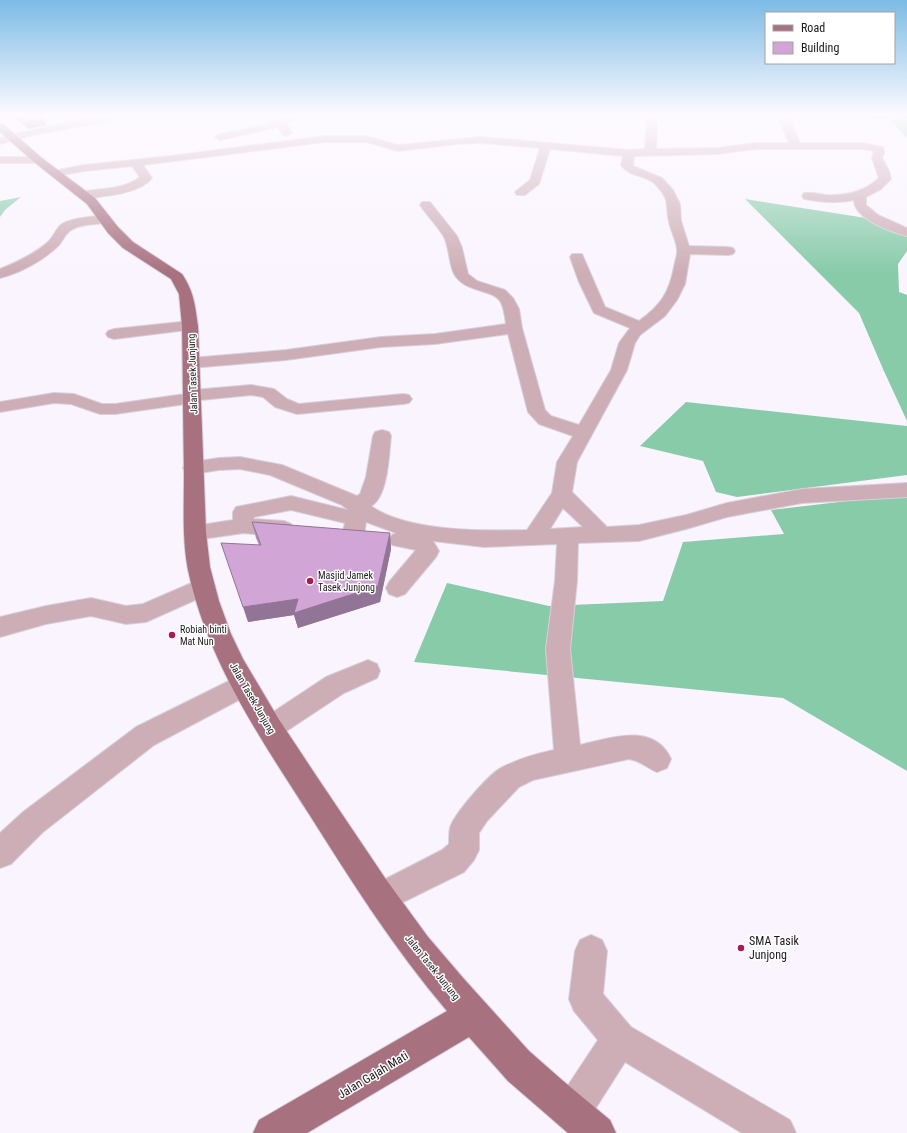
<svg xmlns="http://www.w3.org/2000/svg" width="907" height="1133" font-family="'Roboto Condensed',sans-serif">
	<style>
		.green { fill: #caf4dd }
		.forest { fill: #88cba9 }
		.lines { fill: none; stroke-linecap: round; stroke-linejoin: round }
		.minor-casing { stroke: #d6d0da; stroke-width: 2 }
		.major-casing { stroke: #d6d0da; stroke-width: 2 }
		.minor { fill: #ceaeb6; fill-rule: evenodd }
		.major { fill: #a87180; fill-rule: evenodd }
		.wall { fill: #b48eb8 }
		.shaded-wall { fill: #927496 }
		.building { fill: #d1a5d6; stroke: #927496 }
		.poi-dot { fill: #aa1952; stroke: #fff; stroke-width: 1.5 }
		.labels { text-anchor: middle; stroke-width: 3; stroke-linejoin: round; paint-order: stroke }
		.street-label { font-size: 10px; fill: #19161a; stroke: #fff }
		.poi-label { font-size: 10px; fill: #19161a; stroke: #fff; text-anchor: start }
		.near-poi-label { font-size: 12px; fill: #19161a; stroke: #fff; text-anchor: start }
		.near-street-label { font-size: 12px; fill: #19161a; stroke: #fff }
	</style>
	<rect width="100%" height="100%" fill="#faf4fe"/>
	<path class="green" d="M237 114H306L243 123Z"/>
	<g class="forest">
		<path d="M859 114H907V138L889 119 867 118Z"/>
		<path d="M21 197 5 210 0 217V201Z"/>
		<path d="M745 199 866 218 907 235V251L898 264 899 292 907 295V421L883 369 859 313Z"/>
		<path d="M686 402 907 426V475L737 497 716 492 703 461 640 446Z"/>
		<path d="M907 494V771L783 698 414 662 447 583 549 606 663 601 683 542 784 534 771 510Z"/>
	</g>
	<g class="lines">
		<g class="minor-casing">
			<g id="minor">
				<path d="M296 114H321L316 117 285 122 292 133 287 136 283 135 278 127 220 140 215 137 220 134C232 131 272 127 278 118Z"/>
				<path d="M641 114H651L657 124 656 149 717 148 756 143H789L777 114H787L800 143H862L883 147 884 153 882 158 889 171 891 179 881 189 866 197V205L878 215 907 228V236C891 232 854 219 854 200 837 204 820 202 804 199L802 196 804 193C811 192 819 194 826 195 846 196 864 192 879 178L872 158 874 151 862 149H756L717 154 634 156 633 166 662 178 673 190 680 204 681 221 689 246 728 247 733 248 735 251 733 254 728 255 690 254 685 284 677 300 665 316 640 335 635 343 627 370 577 462 572 492 607 527 639 525 686 515 727 503 802 489 907 483V497L802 503 727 517 686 529 639 541 578 543 577 581 570 649 580 745C610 738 654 722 671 759L667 768 657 772C645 767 643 762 629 759L533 780 519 787 487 821 479 833V850L474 860 464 872 381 913 370 909 366 898 370 887 442 850 449 844C449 839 449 833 450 828 453 815 489 774 501 768 518 759 535 754 554 750L546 649 555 581 557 544 484 547 433 541 439 551 436 557 405 594 397 597 389 594 386 588 389 582 416 550 392 545 389 540 392 535 396 533 366 522 364 535 360 540 353 543 346 540 342 535 345 523 291 510 254 517V519L284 521 291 524 294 529 291 534 284 537 244 533 195 540 188 537 184 532 188 527 233 520V512L236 507 291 496 348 510 342 505 270 475 240 469 219 470 193 474 186 473 183 468 186 463 219 458 240 457 282 465 357 496 360 494 366 477 373 436 375 432 382 430 389 432 391 436C389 454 388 497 371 506 407 532 484 531 527 530L552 493 557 462 573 436 539 424 528 412 508 334 435 344 381 347 286 360 191 368 185 366 183 363 185 360 191 358 286 350 381 337 435 334 506 324C505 317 504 307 500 301 493 290 468 292 457 278 449 270 450 249 444 237 438 226 427 216 420 205L422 202H430L457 236 462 248 468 274 477 281 505 290 513 298 519 309 522 328 545 410 551 416 579 425 611 370 619 343 630 328 594 313 579 282 570 257 572 254H582L605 307 639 321C661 305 669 293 674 267 675 261 678 254 677 249 676 240 671 231 669 222 665 205 671 200 655 184 646 175 629 177 621 165L623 156 550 149 539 184 525 195H517L515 192 530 180 540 148 481 143 458 144 398 151 366 142H325L143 165 152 178C140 194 104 196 85 199L81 198 79 195 81 192C101 188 123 190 140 177L132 166 84 171 57 176 53 175 51 173 53 171 84 165 171 156 325 136H366L398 145 481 137 629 150 645 149 647 124ZM563 508 583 527 550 529Z"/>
				<path d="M117 115 139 114 137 116 33 135 0 144V138C38 127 78 121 117 115Z"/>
				<path d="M0 157H38L43 160 38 163H0Z"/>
				<path d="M105 215 109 216 111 219 109 222C98 225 84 223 73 229 65 232 63 242 57 247 42 261 20 273 0 278V269C17 262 35 254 49 241 54 236 56 228 62 224 74 217 92 217 105 215Z"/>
				<path d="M190 321 195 323 198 326 195 329 114 339 108 337 106 334 108 331 114 329Z"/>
				<path d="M251 385 274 389 287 399 299 404 403 394 409 395 412 399 409 403 403 404 297 414 275 407 263 397 251 395 201 400 199 402 193 403 115 414H100L71 404 54 403 0 412V402L54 393 74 394 102 404H115L185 394 187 391 193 390Z"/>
				<path d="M203 578 211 581 214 587 211 593 146 622 126 624 91 616 46 624 0 637V617L46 606 91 598 126 606 143 604Z"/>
				<path d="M368 660 377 664 380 671 377 678 344 693 279 736 270 740 261 736 257 728 261 720 326 677Z"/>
				<path d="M243 674 252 677 256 685 252 693 154 745 43 832 11 864 0 868V833L23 812 136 727Z"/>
				<path d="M591 935 602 940 607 951 603 994 631 1027 790 1120 796 1133H742L625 1062 585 1125 572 1130 559 1125 554 1112 559 1099 598 1040 574 1011 569 999 575 951 580 940Z"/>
			</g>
		</g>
		<g class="major-casing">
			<path id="major" d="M0 124 4 125 42 158 95 198 118 227 133 242 182 274C194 292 195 305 198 326L206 532 210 567 219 601 231 634 243 659 278 718 317 777 385 878 428 937 464 979 529 1051 562 1080 610 1120 616 1133H568L508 1081 469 1037 307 1133H253L259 1120 447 1011C395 950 352 882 309 814 260 738 207 660 188 570 182 539 184 506 184 475 183 425 183 376 182 326L179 294 171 279 123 248 108 233 87 204 34 162 0 132Z"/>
		</g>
		<use href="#minor" class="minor"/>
		<use href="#major" class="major"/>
	</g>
	<g class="wall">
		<path d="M10 114H41L46 125 28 129Z"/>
		<path d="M252 522 390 533 391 549 380 602 298 628 294 615 248 622 259 545 256 538Z"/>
	</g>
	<g class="shaded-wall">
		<path d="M44 119 46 125 28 129 25 122Z"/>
		<path d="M390 533 391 549 380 602 298 628 294 615 248 622 243 607 298 599Z"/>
	</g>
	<g class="building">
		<path d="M15 114H41L44 119 25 122Z"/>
		<path d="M252 522 390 533 378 586 294 613 298 599 243 607 221 543 261 545Z"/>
	</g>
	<linearGradient id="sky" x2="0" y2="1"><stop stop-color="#7cbbe5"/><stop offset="0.42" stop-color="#fdfaff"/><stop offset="1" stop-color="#fdfaff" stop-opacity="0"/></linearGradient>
	<rect width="907" height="273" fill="url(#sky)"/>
	<g class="poi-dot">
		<circle cx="310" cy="581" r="4"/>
		<circle cx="172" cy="635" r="4"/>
		<circle cx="741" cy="948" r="4"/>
	</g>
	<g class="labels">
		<g class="street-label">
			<text transform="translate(192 374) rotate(-92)" y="4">Jalan Tasek Junjung</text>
			<text transform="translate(253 698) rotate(60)" y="4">Jalan Tasek Junjung</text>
			<text transform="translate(433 967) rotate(51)" y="4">Jalan Tasek Junjung</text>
		</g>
		<g class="poi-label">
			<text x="318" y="579">Masjid Jamek<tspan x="318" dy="12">Tasek Junjong</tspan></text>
			<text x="180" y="633">Robiah binti<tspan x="180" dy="12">Mat Nun</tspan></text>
		</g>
		<g class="near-poi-label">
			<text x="749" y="945">SMA Tasik<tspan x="749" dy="14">Junjong</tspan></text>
		</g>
		<g class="near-street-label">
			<text transform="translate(373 1075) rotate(-31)" y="4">Jalan Gajah Mati</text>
		</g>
	</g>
	<rect x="765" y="12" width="130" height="52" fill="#ffffff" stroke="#a3a2a3"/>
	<rect x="773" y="25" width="20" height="6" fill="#a87180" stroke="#a3a2a3"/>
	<text x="801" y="32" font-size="12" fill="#19161a">Road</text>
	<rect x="773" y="42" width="20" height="12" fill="#d1a5d6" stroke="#a3a2a3"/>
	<text x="801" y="52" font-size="12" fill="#19161a">Building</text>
</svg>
